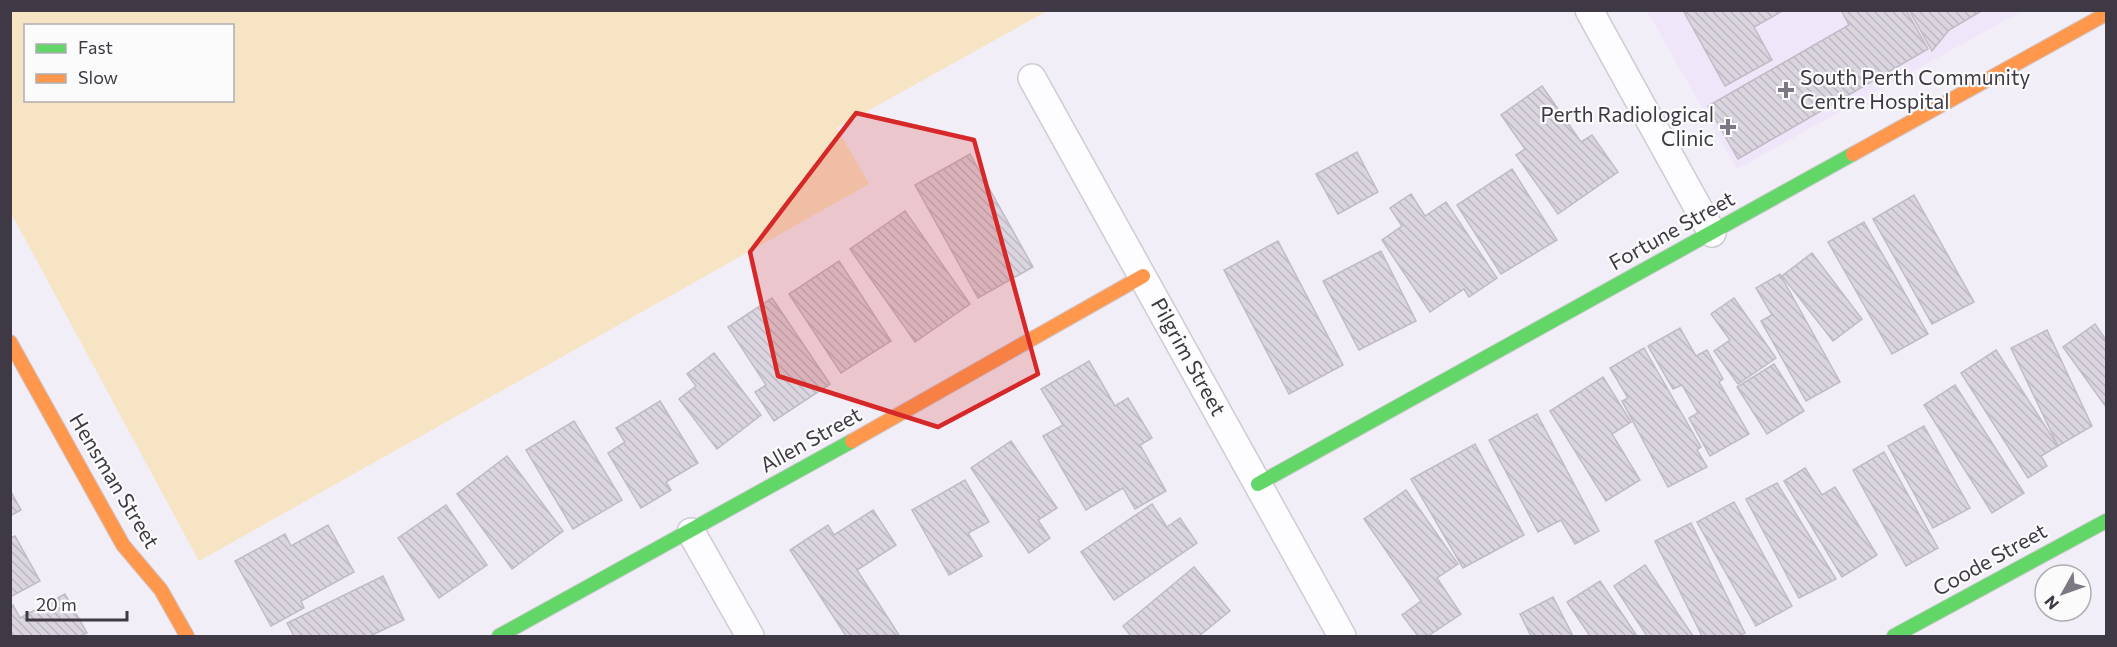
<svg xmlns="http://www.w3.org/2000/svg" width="2117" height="647" font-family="Commissioner,sans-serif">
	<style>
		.built { fill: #efe6f9 }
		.green { fill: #f6e4c4; fill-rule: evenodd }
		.building { fill: url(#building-back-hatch); stroke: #c0bbc5; stroke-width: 1.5 }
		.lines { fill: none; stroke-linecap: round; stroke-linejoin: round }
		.street-casing { stroke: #cfcbd4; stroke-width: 30 }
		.fast-casing { stroke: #cfcbd4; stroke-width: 16 }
		.slow-casing { stroke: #cfcbd4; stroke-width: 16 }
		.street { stroke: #fdfcfe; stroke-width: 27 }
		.fast { stroke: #63d668; stroke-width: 14 }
		.slow { stroke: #ff974d; stroke-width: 14 }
		.marked { fill: #d62828; fill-opacity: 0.2; stroke: #d62828; stroke-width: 4.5; stroke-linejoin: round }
		.poi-dot { fill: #7d7883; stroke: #fbfbfb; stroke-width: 2 }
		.labels { text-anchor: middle; stroke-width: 4.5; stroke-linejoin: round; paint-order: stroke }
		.poi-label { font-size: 21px; fill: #3e3944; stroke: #fbfbfb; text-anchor: start }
		.street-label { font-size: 21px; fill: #3e3944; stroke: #fbfbfb }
	</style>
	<defs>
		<pattern id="building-back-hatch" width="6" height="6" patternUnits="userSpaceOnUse" patternTransform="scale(1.5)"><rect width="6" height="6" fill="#dad5df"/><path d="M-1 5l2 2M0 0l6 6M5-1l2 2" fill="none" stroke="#bcb8c1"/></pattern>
	</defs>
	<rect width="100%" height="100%" fill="#f2eef7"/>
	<path class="built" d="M1647 11H2022L1737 169Z"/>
	<path class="green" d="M10 11 11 10 1047 11 837 128 869 184 199 561 11 213ZM26 26H232V100H26Z"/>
	<g class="building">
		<path d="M1683 10H1784L1754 27 1772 60 1725 86Z"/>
		<path d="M1841 10H1906L1928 49 1738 159 1708 106 1849 25Z"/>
		<path d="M1909 10H1983L1949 30 1932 51Z"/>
		<path d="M1542 86 1581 142 1592 135 1618 172 1558 214 1516 155 1525 149 1501 115Z"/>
		<path d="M1357 152 1378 192 1338 214 1316 174Z"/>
		<path d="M970 154 1033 267 978 298 915 185Z"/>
		<path d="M1512 169 1557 240 1501 274 1457 205Z"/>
		<path d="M1411 194 1425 216 1446 202 1497 278 1469 297 1464 289 1430 312 1382 240 1402 226 1390 208Z"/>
		<path d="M1914 195 1974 302 1932 324 1873 219Z"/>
		<path d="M905 211 970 304 915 342 850 249Z"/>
		<path d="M1864 222 1928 334 1892 354 1828 242Z"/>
		<path d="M1278 241 1343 365 1289 394 1224 270Z"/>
		<path d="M1381 251 1416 321 1359 350 1323 281Z"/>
		<path d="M1812 253 1862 319 1833 341 1782 276Z"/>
		<path d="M839 261 891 341 841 373 789 294Z"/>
		<path d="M1780 274 1840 382 1806 401 1761 321 1772 315 1756 288Z"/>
		<path d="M772 298 830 384 774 421 755 392 766 385 728 327Z"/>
		<path d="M1734 298 1776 358 1738 384 1714 351 1730 340 1711 314Z"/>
		<path d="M2095 324 2106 340V407L2063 347Z"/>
		<path d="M1680 328 1696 356 1707 350 1723 379 1719 382 1749 434 1710 456 1689 418 1698 413 1682 385 1673 389 1648 346Z"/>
		<path d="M2047 330 2092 426 2058 446 2011 348Z"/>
		<path d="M1644 348 1701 447 1697 450 1707 467 1668 487 1622 401 1628 398 1610 368Z"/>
		<path d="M1996 350 2058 446 2041 456 2047 466 2028 478 1961 373Z"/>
		<path d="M714 353 761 415 717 449 679 399 696 386 687 374Z"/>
		<path d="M1089 361 1115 406 1128 398 1152 438 1140 445 1166 491 1135 509 1123 488 1086 510 1043 436 1063 425 1041 389Z"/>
		<path d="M1774 364 1804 411 1767 434 1737 387Z"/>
		<path d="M1603 377 1631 422 1612 434 1640 480 1606 501 1550 411Z"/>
		<path d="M1955 385 2024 493 1992 513 1924 405Z"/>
		<path d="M660 401 698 463 666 482 671 490 641 508 608 453 625 442 616 428Z"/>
		<path d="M1537 414 1599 531 1575 544 1561 520 1538 532 1489 440Z"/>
		<path d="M574 421 622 500 573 529 526 450Z"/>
		<path d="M1924 426 1970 508 1933 528 1888 446Z"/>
		<path d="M1011 441 1057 508 1038 520 1050 538 1029 553 971 468Z"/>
		<path d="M1475 444 1524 535 1463 568 1411 479Z"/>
		<path d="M1884 452 1938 548 1906 566 1853 470Z"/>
		<path d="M507 456 563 531 512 569 457 494Z"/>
		<path d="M1805 468 1822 495 1835 487 1877 555 1842 577 1784 481Z"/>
		<path d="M965 480 989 522 968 533 982 556 949 575 912 510Z"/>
		<path d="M1777 483 1836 579 1799 598 1746 499Z"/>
		<path d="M10 490 21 510 10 516Z"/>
		<path d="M1406 490 1458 564 1437 578 1461 614 1428 636H1418L1402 615 1421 601 1364 519Z"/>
		<path d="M1734 502 1792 606 1756 626 1697 522Z"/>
		<path d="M1152 504 1167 527 1180 518 1197 543 1114 600 1081 552Z"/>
		<path d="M446 505 487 565 439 598 398 538Z"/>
		<path d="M873 510 896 545 857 570 899 635 846 636 790 550 828 525 834 535Z"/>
		<path d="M1691 523 1745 633 1737 636H1702L1655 541Z"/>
		<path d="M328 525 354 572 301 601 304 608 271 626 235 561 285 534 291 546Z"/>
		<path d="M15 536 40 581 10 597V538Z"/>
		<path d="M1645 565 1693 636H1647L1614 586Z"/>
		<path d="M1194 567 1230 611 1199 636H1131L1123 626Z"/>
		<path d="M383 576 404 620 370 636H294L287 623Z"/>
		<path d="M1600 581 1637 636H1590L1567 602Z"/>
		<path d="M65 594 87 633 80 636H10V606L13 605 20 618Z"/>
		<path d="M1553 597 1573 636H1531L1520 614Z"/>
	</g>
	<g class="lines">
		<g class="street-casing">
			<g id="street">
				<path d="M1589 10 1712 233"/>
				<path d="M1032 78 1342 636"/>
				<path d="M691 532 750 636"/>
			</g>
		</g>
		<g class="fast-casing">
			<g id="fast">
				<path d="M1258 484 1853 154"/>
				<path d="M499 636 852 441"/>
				<path d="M1894 636 2106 521"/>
			</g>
		</g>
		<g class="slow-casing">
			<g id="slow">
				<path d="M1853 154 2106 14"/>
				<path d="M10 342 123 545 161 590 187 636"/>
				<path d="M852 441 1143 276"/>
			</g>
		</g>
		<use href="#street" class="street"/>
		<use href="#fast" class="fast"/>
		<use href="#slow" class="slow"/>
	</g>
	<path class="marked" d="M856 113 974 140 1038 374 938 427 778 376 750 252Z"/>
	<g class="poi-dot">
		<path d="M1783 81h6v6h6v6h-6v6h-6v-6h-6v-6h6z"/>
		<path d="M1725 118h6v6h6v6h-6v6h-6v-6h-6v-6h6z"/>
	</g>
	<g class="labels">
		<g class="poi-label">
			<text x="1800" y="85">South Perth Community<tspan x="1800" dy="24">Centre Hospital</tspan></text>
			<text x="1714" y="122" text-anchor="end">Perth Radiological<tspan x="1714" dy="24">Clinic</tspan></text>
		</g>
		<g class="street-label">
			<text transform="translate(1672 231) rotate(-29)" y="7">Fortune Street</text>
			<text transform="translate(1188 357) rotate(61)" y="7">Pilgrim Street</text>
			<text transform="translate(811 440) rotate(-29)" y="7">Allen Street</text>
			<text transform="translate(114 481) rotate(59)" y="7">Hensman Street</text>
			<text transform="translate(1990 560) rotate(-29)" y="7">Coode Street</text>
		</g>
	</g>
	<rect width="2117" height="647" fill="none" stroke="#3e3944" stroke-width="24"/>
	<rect x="24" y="24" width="210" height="78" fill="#fbfbfb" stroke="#afadb2" stroke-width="1.5"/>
	<rect x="36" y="44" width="30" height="9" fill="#63d668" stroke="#afadb2" stroke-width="1.5"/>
	<text x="78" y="54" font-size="18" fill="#3e3944">Fast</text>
	<rect x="36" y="74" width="30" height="9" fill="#ff974d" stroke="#afadb2" stroke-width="1.5"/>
	<text x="78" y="84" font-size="18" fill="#3e3944">Slow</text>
	<g transform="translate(2063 593) rotate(230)"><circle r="28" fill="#fbfbfb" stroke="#afadb2" stroke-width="1.5"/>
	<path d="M0-4.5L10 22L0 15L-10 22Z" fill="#7d7883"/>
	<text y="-9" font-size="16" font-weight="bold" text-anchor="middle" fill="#3e3944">N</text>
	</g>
	<path d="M27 611v9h100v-9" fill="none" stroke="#3e3944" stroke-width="3"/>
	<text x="36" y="611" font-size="18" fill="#3e3944" stroke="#fbfbfb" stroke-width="4.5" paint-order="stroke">20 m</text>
</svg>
